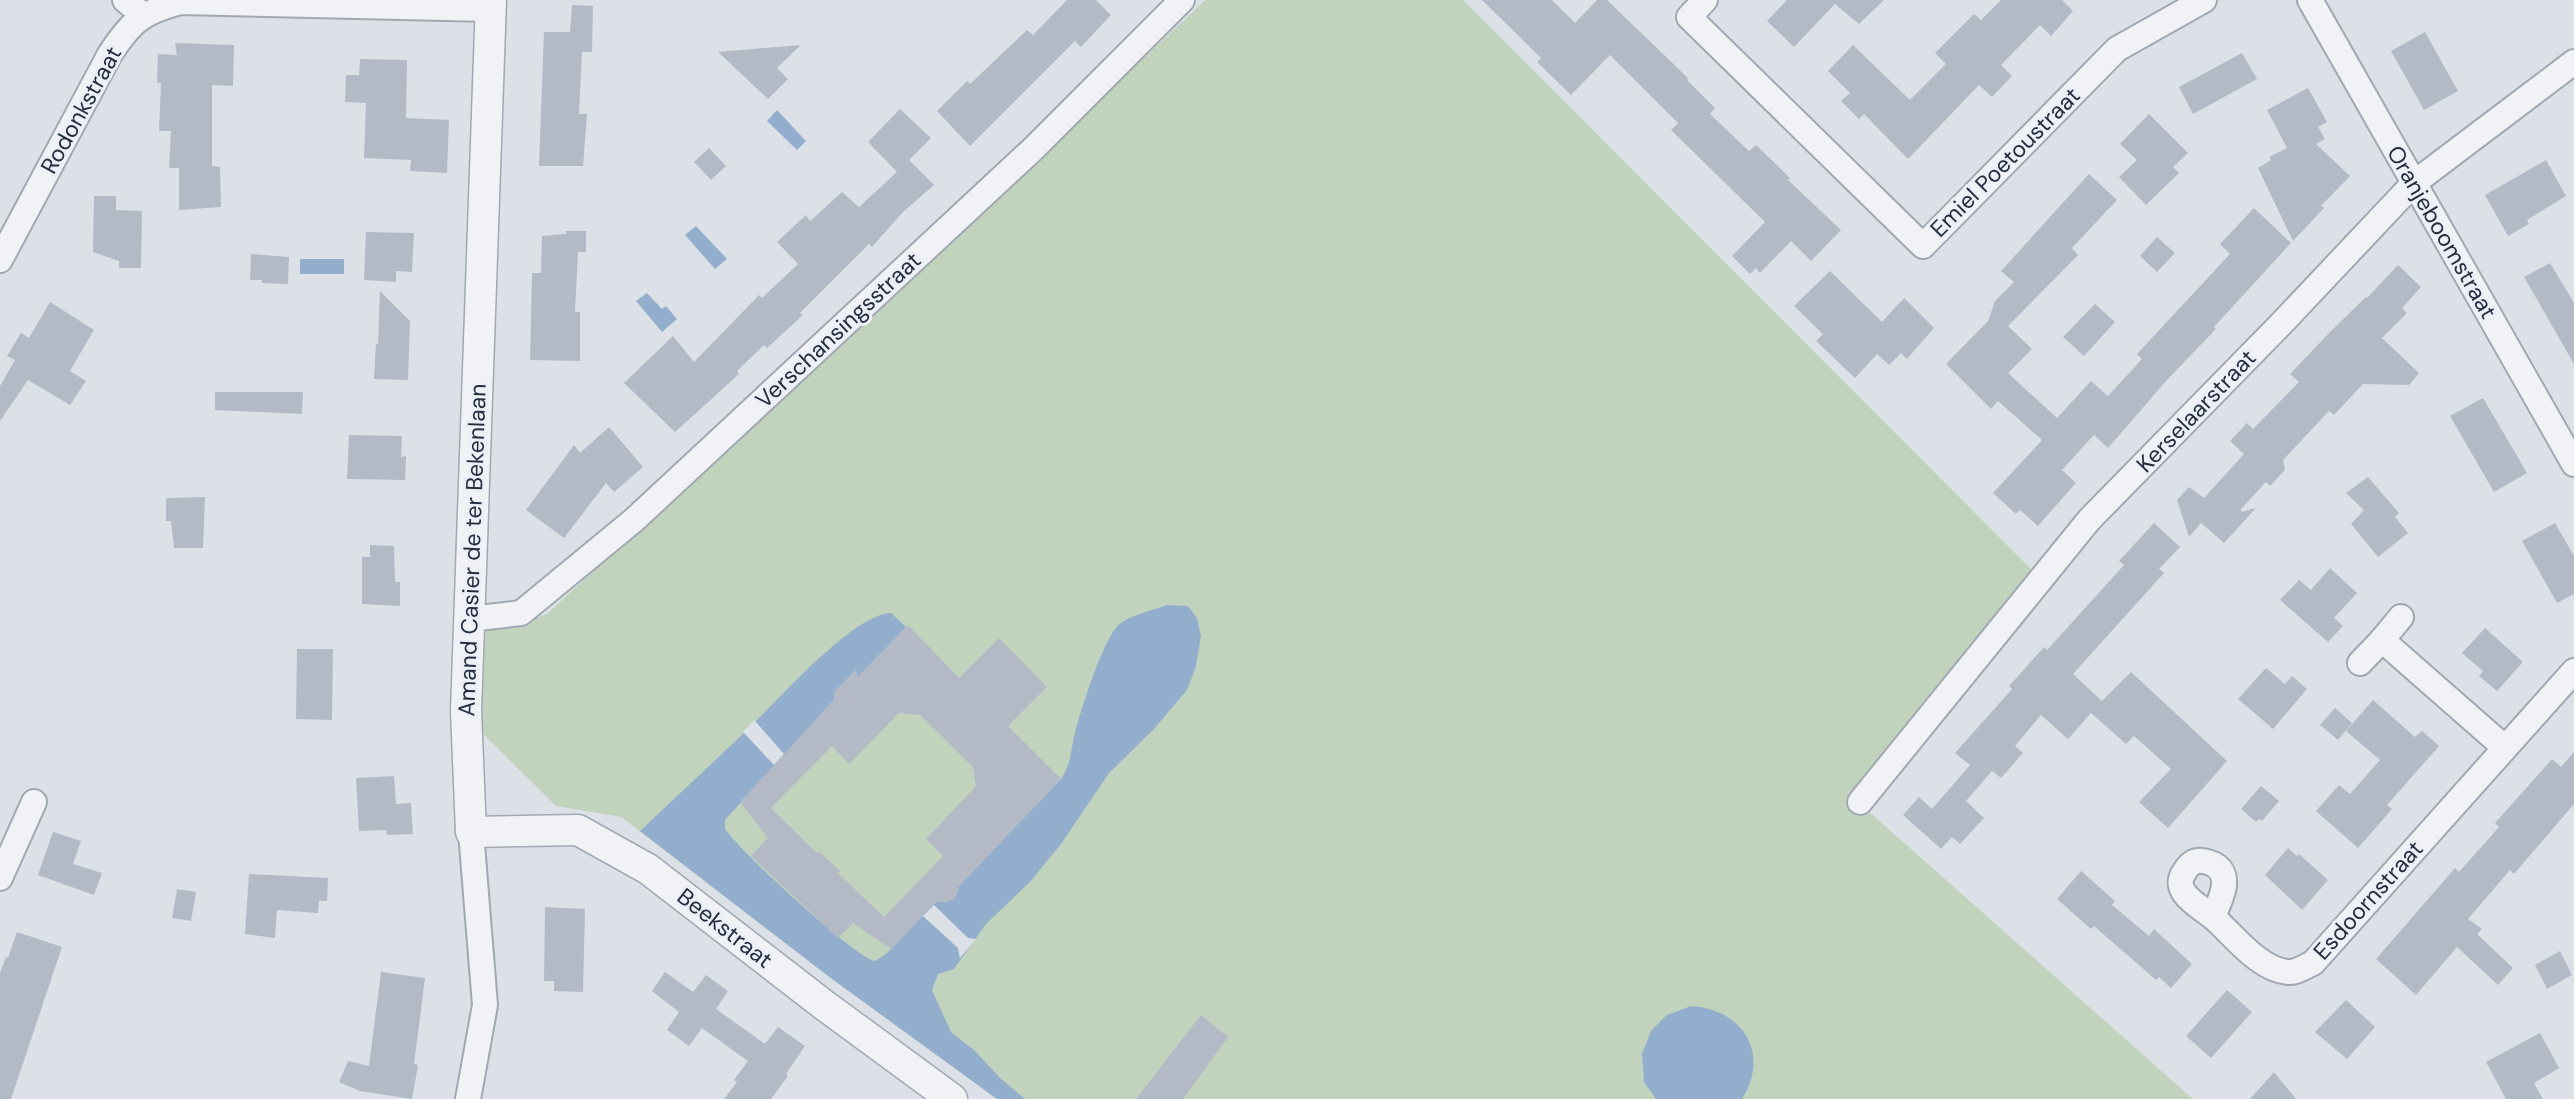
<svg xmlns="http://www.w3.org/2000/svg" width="2574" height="1099" font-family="'DM Sans',sans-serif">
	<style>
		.green { fill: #c2d3bd }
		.water { fill: #93aecd }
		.pier { fill: #dce1e8 }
		.building { fill: #b3bac6; fill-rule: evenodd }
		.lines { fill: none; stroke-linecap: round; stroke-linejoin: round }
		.minor-casing { stroke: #a1a8b2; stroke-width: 28 }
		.tertiary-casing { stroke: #a1a8b2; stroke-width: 33 }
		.minor { stroke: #f0f2f6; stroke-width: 24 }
		.tertiary { stroke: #f0f2f6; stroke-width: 30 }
		.labels { text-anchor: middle; stroke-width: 6; stroke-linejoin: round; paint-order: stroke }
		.street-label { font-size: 23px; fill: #242e40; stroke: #ecf0f6 }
	</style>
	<rect width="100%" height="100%" fill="#dce1e8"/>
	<path class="green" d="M1205 0H1463L2050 588 1916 745 1866 809 2193 1099H997L828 976 621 817 556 806 484 735 474 696 475 628 520 624 547 614 1040 157Z"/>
	<g class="water">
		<path d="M777 110 806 141 797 150 767 121Z"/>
		<path d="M696 226 727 259 715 269 685 235Z"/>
		<rect x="300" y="259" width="44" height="15"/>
		<path d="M647 293 662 309 666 306 677 319 662 332 636 301Z"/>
		<path d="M1167 605 1188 606 1197 618 1201 636 1196 666 1187 690 1154 729 1109 773 1061 844 1030 882 986 924 954 969 938 974 932 990 951 1032 975 1051 1000 1078 1025 1099H997L828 976 640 831C678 795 716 760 754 723 781 697 854 614 891 613L906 627 857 678 856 670 834 692V700L725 820V829C740 851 855 958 875 961L886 954 940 898 944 902C953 901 957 897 958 887L1061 779C1072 762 1070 752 1075 733 1081 711 1104 634 1121 623 1131 615 1154 610 1167 605Z"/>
		<path d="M1691 1006C1742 1009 1771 1053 1742 1099H1656L1644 1082 1642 1054 1651 1031 1667 1015Z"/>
	</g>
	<g class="pier">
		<path d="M754 720 784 754 774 765 743 732Z"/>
		<path d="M934 905 968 938 976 939 960 958 958 948 923 916Z"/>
	</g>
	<g class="building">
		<path d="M1067 0H1096L1111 15 1081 47 1075 41 970 146 937 111 967 81 970 84 1027 30 1033 35Z"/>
		<path d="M1482 0H1552L1575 23 1597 0H1607L1688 78 1687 80 1715 108 1710 114 1749 151 1756 145 1790 178 1788 180 1841 230 1811 261 1791 241 1760 273 1756 268 1750 274 1732 256 1765 222 1671 130 1678 123 1610 55 1571 95 1537 62 1541 58Z"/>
		<path d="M1787 0H1884L1859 24 1835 4 1794 47 1767 21Z"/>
		<path d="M2001 0H2062L2073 11 2051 36 2040 25 2001 65 2012 76 1992 97 1979 85 1908 159 1864 114 1859 119 1841 101 1850 93 1828 71 1853 45 1910 100 1946 64 1935 53 1974 14 1981 20Z"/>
		<path d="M572 5 593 6 592 52H582L579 114H587L583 166H539L544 32H570Z"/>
		<path d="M2425 32 2458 91 2424 110 2391 51Z"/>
		<path d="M175 43 234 45 233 86 212 85V166L220 167 221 207 179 210V168H169L171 131H159L161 83H157L158 54 177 55Z"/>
		<path d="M801 45 777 68 788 79 768 99 718 52Z"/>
		<path d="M2242 53 2257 79 2193 114 2179 87Z"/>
		<path d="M360 59 407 60 406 118 449 120 447 173 410 171 411 160 364 158 366 103 345 102 346 75H359Z"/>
		<path d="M2308 88 2327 122 2318 127 2325 139 2316 144 2350 176 2321 206 2324 208 2293 241 2258 168 2271 160 2269 157 2287 148 2267 110Z"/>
		<path d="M900 109 931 138 901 168 909 160 934 185 903 212 872 247 869 244 800 313 803 315 767 348 764 345 737 371 739 374 675 432 624 383 673 336 694 362 759 295 762 298 798 264 777 242 806 215 810 221 842 192 859 207 897 172 868 142Z"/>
		<path d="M2149 114 2188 153 2173 167 2179 173 2146 205 2119 177 2137 160 2120 144Z"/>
		<path d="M709 148 726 166 711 180 694 162Z"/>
		<path d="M2546 160 2566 196 2527 220 2529 224 2508 236 2485 195Z"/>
		<path d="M2089 174 2117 200 2072 248 2078 255 2008 326 2032 349 2008 373 2057 418 2091 381 2108 396 2142 359 2137 354 2230 254 2220 244 2254 208 2291 243 2214 327 2216 329 2166 381 2108 448 2094 435 2062 470 2076 483 2038 526 2020 510 2016 514 1993 493 2042 440 1998 401 1991 409 1946 364 1988 321 1995 301 2014 282 2001 271Z"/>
		<path d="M94 196H116V210L142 211 141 268H119V261L93 252Z"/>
		<path d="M566 231H586V252H578L575 312H580V361L530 360 532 273H541L542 236 566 234Z"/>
		<path d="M366 232 414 233 412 272 396 271V282L364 280Z"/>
		<path d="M2157 237 2175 253 2157 272 2140 256Z"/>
		<path d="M251 254 289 257 288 284 262 283V280H250Z"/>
		<path d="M2550 263 2574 303V364L2524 277Z"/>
		<path d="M2398 265 2421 287 2402 308 2407 313 2382 338 2419 373 2409 385 2363 384 2334 415 2329 411 2283 460 2285 470 2270 486 2266 482 2241 509V512L2256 508 2224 543 2201 523 2189 537 2177 500 2189 487 2204 498 2244 454 2230 441 2247 423 2253 429 2299 382 2290 374 2330 332 2366 297 2367 298Z"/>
		<path d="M1830 271 1882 322 1904 298 1934 328 1907 359 1901 353 1889 365 1877 354 1855 378 1816 341 1823 334 1794 306Z"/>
		<path d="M380 291 410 321 408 380 374 379 376 344H378Z"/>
		<path d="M50 302 94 330 70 371 86 381 70 405 28 380 0 421V386L15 360 7 356 21 333 29 338Z"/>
		<path d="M2095 304 2115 322 2084 356 2063 337Z"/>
		<path d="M215 392H303L302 414 215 410Z"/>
		<path d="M2483 398 2527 473 2494 492 2450 416Z"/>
		<path d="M609 427 643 467 614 492 606 483 564 538 526 510 574 445 580 453Z"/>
		<path d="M349 435 402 436 401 457 406 456 405 480 347 479Z"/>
		<path d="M2368 477 2399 513 2395 517 2408 533 2378 557 2351 524 2364 510 2346 493Z"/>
		<path d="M205 497 203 548H174L171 521H166V498Z"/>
		<path d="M2154 523 2180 547 2159 569 2164 573 2073 674 2102 701 2100 703 2131 672 2227 761 2168 828 2139 802 2171 769 2134 736 2126 744 2091 713 2068 739 2041 715 2015 746 2023 753 2001 778 1992 771 1966 801 1984 818 1960 844 1952 837 1941 849 1903 815 1919 797 1932 809 1970 765 1955 753 2012 689 2009 686 2044 647 2047 650 2124 565 2119 561Z"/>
		<path d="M2555 523 2574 556V594L2557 603 2522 541Z"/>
		<path d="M370 545 394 546 395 582H400V606L362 604V557H370Z"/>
		<path d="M2330 568 2357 593 2334 618 2343 626 2328 642 2280 600 2299 580 2311 590Z"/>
		<path d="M908 625 959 678 999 638 1047 687 1008 726 1061 779 958 887 955 898 950 901 936 902 891 949 853 923 838 938 751 856 768 838 740 802 834 700V692L856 669 857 678ZM899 713 920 715 973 767 976 786 926 839 943 856 884 917 838 873 840 871 819 851 817 853 771 808 832 746 849 764Z"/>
		<path d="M2485 628 2523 662 2497 691 2479 676 2483 671 2462 653Z"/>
		<path d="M297 649H333L332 720 296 719Z"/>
		<path d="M2266 668 2285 684 2292 676 2307 689 2273 729 2238 699Z"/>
		<path d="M2373 700 2415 737 2422 731 2439 746 2387 805 2392 809 2358 848 2316 811 2339 785 2350 794 2380 760 2346 731Z"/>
		<path d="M2335 708 2352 723 2338 740 2320 725Z"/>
		<path d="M2574 752V804L2514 874 2510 870 2468 919 2482 929 2477 934 2513 968 2498 985 2457 947 2416 995 2376 959 2455 868 2459 872 2499 827 2495 823 2552 759 2561 767Z"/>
		<path d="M394 776 396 804 411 803 413 834 387 835 386 830 359 831 356 778Z"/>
		<path d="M2261 786 2279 801 2262 821 2260 819 2256 822 2241 809Z"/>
		<path d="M53 832 81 841 73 864 102 873 94 895 38 875Z"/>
		<path d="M2288 848 2297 856 2299 854 2328 880 2302 910 2265 875Z"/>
		<path d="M2081 871 2115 901 2112 905 2149 936 2154 929 2192 964 2171 988 2159 977 2156 980 2094 926 2091 929 2057 899Z"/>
		<path d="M249 874 328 878 327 901H319L318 913 277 910 275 938 245 934Z"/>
		<path d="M177 889 196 892 191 921 172 918Z"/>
		<path d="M545 907 585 909 583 992 554 991V981H544Z"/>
		<path d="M17 932 62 947 11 1099H0V973L6 957 8 958Z"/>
		<path d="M2560 951 2572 975 2547 989 2535 965Z"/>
		<path d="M381 972 425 978 414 1064 418 1065 412 1099 360 1091 339 1082 348 1061 369 1066Z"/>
		<path d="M665 972 693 992 706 975 728 991 716 1009 765 1044 778 1027 805 1046 786 1074 788 1076 771 1099H724L737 1082 734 1080 748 1061 702 1028 689 1046 667 1030 679 1012 652 991Z"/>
		<path d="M2227 990 2252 1012 2211 1058 2186 1036Z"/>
		<path d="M2346 1000 2375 1027 2347 1059 2315 1032Z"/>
		<path d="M1201 1015 1228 1037 1183 1099H1136Z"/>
		<path d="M2540 1033 2559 1068 2534 1083 2543 1099H2506L2486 1062Z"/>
		<path d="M2274 1072 2296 1099H2250Z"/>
	</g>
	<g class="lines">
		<g class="minor-casing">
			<g id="minor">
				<path d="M125 0 143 15"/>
				<path d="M1705 0 1689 17 1923 246 2117 49 2204 0"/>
				<path d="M2310 0 2574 464"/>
				<path d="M0 260 110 54C131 22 142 12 181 2L490 9"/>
				<path d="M470 619 521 613 634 520 1033 149 1182 0"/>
				<path d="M2382 640 2401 617"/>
				<path d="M2360 663 2382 640 2504 747"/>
				<path d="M1860 802 2089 520 2281 324 2414 183 2574 62"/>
				<path d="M0 878 34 802"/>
				<path d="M2213 916C2220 901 2234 875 2213 864 2209 862 2201 860 2197 861 2192 862 2187 867 2185 871 2169 893 2202 907 2215 919 2235 937 2260 970 2288 972 2296 973 2306 966 2313 963L2574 671"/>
				<path d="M468 1099 485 1005 471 832"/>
			</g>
		</g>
		<g class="tertiary-casing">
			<path id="tertiary" d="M491 0 466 711 471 832 578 830 648 869 824 1005 952 1099"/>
		</g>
		<use href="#minor" class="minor"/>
		<use href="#tertiary" class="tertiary"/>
	</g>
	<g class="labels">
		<g class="street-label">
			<text transform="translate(81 110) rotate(-61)" y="8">Rodonkstraat</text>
			<text transform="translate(2005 162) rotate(-45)" y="8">Emiel Poetoustraat</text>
			<text transform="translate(2442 232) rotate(60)" y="8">Oranjeboomstraat</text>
			<text transform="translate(838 330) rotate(-43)" y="8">Verschansingsstraat</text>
			<text transform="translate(2196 411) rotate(-46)" y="8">Kerselaarstraat</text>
			<text transform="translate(472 550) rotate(-88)" y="8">Amand Casier de ter Bekenlaan</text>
			<text transform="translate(2368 900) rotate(-48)" y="8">Esdoornstraat</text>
			<text transform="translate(725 928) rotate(38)" y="8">Beekstraat</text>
		</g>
	</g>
</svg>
